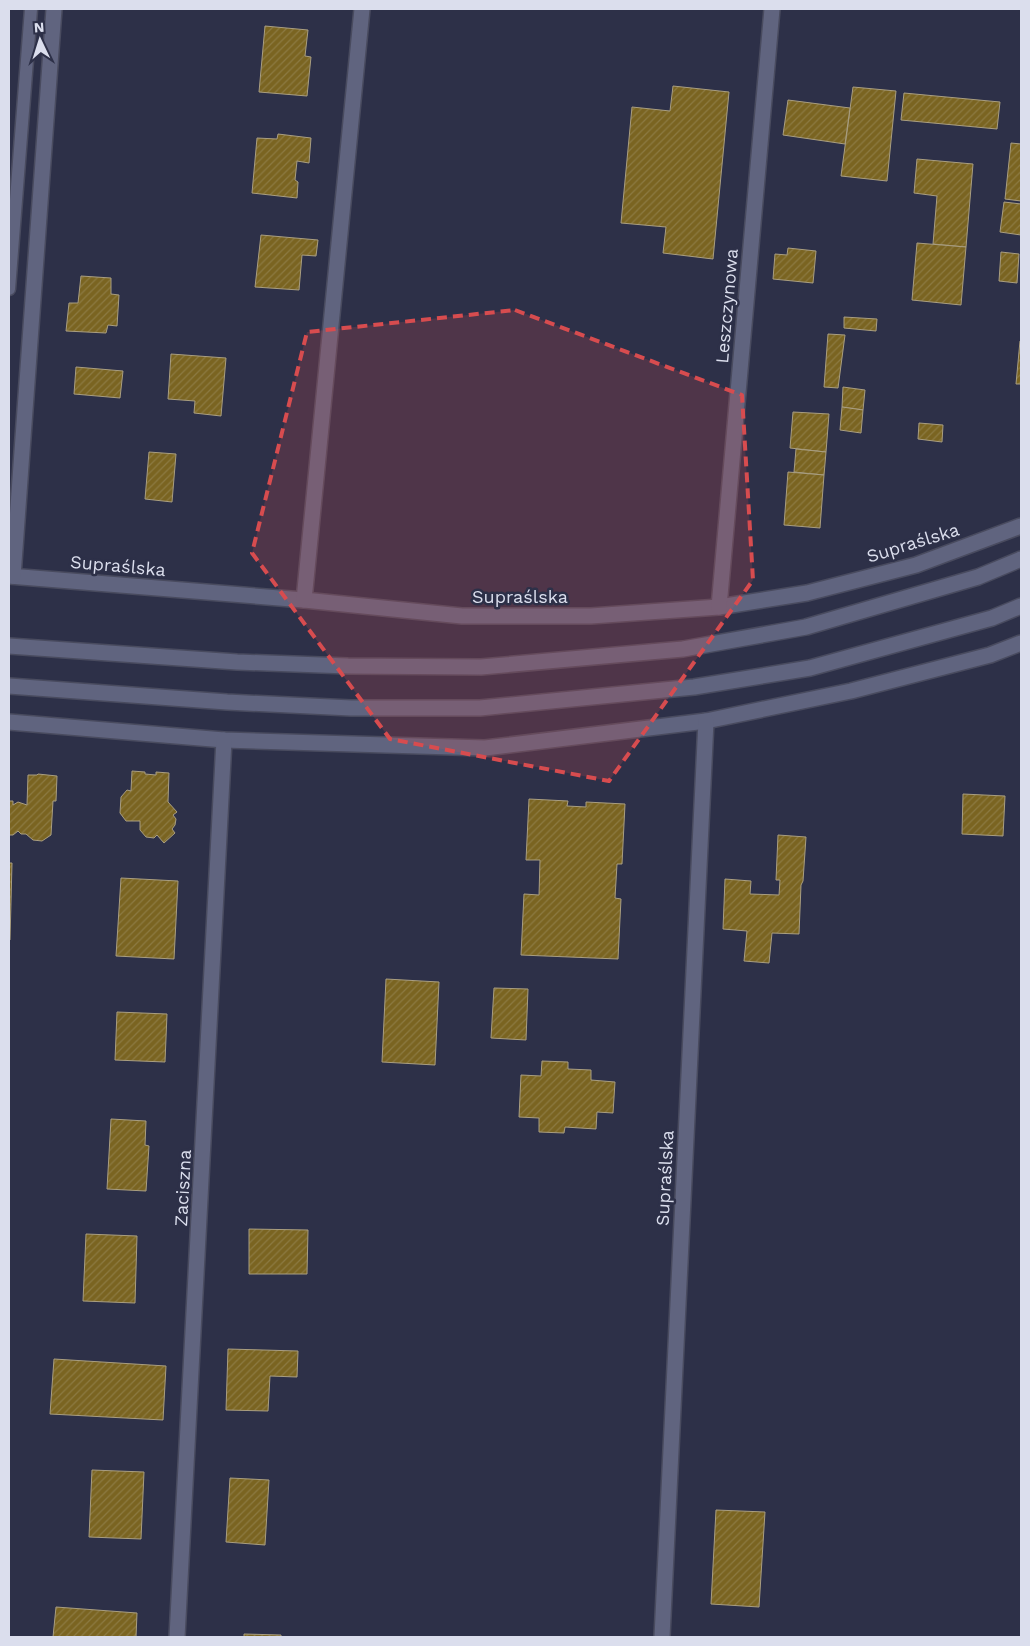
<svg xmlns="http://www.w3.org/2000/svg" width="1030" height="1646" font-family="'Work Sans',sans-serif">
	<style>
		.building { fill: url(#building-hatch); stroke: #a99e81 }
		.lines { fill: none; stroke-linecap: round; stroke-linejoin: round }
		.lane-casing { stroke: #494b5f; stroke-width: 15 }
		.street-casing { stroke: #494b5f; stroke-width: 18 }
		.secondary-casing { stroke: #494b5f; stroke-width: 18 }
		.lane { stroke: #60647f; stroke-width: 12 }
		.street { stroke: #60647f; stroke-width: 15 }
		.secondary { stroke: #60647f; stroke-width: 15 }
		.marked { fill: #d74c4f; fill-opacity: 0.2; stroke: #d74c4f; stroke-width: 4; stroke-dasharray: 10 6; stroke-linejoin: round }
		.labels { text-anchor: middle; stroke-width: 5; stroke-linejoin: round; paint-order: stroke }
		.street-label { font-size: 18px; fill: #dbdeed; stroke: #2d3048 }
	</style>
	<defs>
		<pattern id="building-hatch" width="6" height="6" patternUnits="userSpaceOnUse" patternTransform="scale(1.25)"><rect width="6" height="6" fill="#7a6421"/><path d="M-1 1l2-2M0 6l6-6M5 7l2-2" fill="none" stroke="#8c7a42"/></pattern>
	</defs>
	<rect width="100%" height="100%" fill="#2d3048"/>
	<g class="building">
		<path d="M265 26 308 30 305 56 311 57 307 96 259 92Z"/>
		<path d="M673 86 729 92 713 259 663 253 666 227 621 223 632 107 670 111Z"/>
		<path d="M853 87 896 91 887 181 841 176Z"/>
		<path d="M904 93 1000 102 997 129 901 120Z"/>
		<path d="M788 100 850 108 845 144 783 135Z"/>
		<path d="M278 134 311 138 309 163 297 161 295 180 298 182 297 198 252 193 257 138 277 139Z"/>
		<path d="M1011 143 1021 144V201L1005 199Z"/>
		<path d="M917 159 973 164 966 247 933 244 937 196 914 193Z"/>
		<path d="M1004 202 1021 204V235L1000 232Z"/>
		<path d="M261 235 318 240 316 256 302 255 299 290 255 287Z"/>
		<path d="M917 243 966 247 961 305 912 300Z"/>
		<path d="M788 248 816 251 813 283 773 279 775 254 787 255Z"/>
		<path d="M1001 252 1019 254 1017 283 999 281Z"/>
		<path d="M81 276 111 278V294L119 295 117 326 108 325 106 333 66 331 69 303H78Z"/>
		<path d="M844 317 877 319 876 331 844 328Z"/>
		<path d="M828 334 845 335 838 388 824 387Z"/>
		<path d="M1020 341H1021V384H1016Z"/>
		<path d="M171 354 226 358 221 416 194 413 195 401 168 399Z"/>
		<path d="M76 367 123 371 120 398 74 394Z"/>
		<path d="M843 387 865 390 863 410 842 407Z"/>
		<path d="M842 407 863 410 861 433 840 430Z"/>
		<path d="M793 412 829 414 826 452 790 448Z"/>
		<path d="M919 423 943 425 942 442 918 439Z"/>
		<path d="M796 449 826 452 824 475 794 472Z"/>
		<path d="M149 452 176 454 172 502 145 499Z"/>
		<path d="M788 472 824 475 820 528 784 525Z"/>
		<path d="M132 771 145 772V774L156 775V772L169 773 168 802 177 812 173 815 176 819 175 825 172 829 175 833 164 843 157 835 154 838 146 837 140 830V821H126L120 813 121 797 127 790 131 791Z"/>
		<path d="M38 774 57 776 56 801H53L51 835 42 841 33 840 26 834H21L18 831 13 835H9V801H13V805L18 802 27 805 28 775H37Z"/>
		<path d="M963 794 1005 796 1003 836 962 834Z"/>
		<path d="M529 799 568 801 567 806 586 807V802L625 804 622 864H617L615 898 621 899 618 959 521 955 524 894 539 895 540 860H526Z"/>
		<path d="M778 835 806 837 803 881 801 885 799 934 772 933 769 963 744 961 747 931 723 929 725 879 751 881 750 894 779 895 780 880H776Z"/>
		<path d="M9 863H12L10 940H9Z"/>
		<path d="M121 878 178 881 174 959 116 956Z"/>
		<path d="M386 979 439 982 435 1065 382 1062Z"/>
		<path d="M494 988 528 989 526 1040 491 1038Z"/>
		<path d="M117 1012 167 1014 165 1062 115 1060Z"/>
		<path d="M542 1061 568 1062V1069L591 1070V1080L615 1082 613 1113 597 1112 596 1129 565 1127 564 1133 539 1132V1118L519 1117 521 1075 541 1076Z"/>
		<path d="M111 1119 146 1121 145 1145 149 1146 146 1191 107 1189Z"/>
		<path d="M249 1229 308 1230 307 1274H249Z"/>
		<path d="M86 1234 137 1236 135 1303 83 1301Z"/>
		<path d="M228 1349 298 1351 297 1377 270 1376 268 1411 226 1410Z"/>
		<path d="M54 1359 166 1366 163 1420 50 1414Z"/>
		<path d="M92 1470 144 1472 141 1539 89 1537Z"/>
		<path d="M230 1478 269 1480 265 1545 226 1542Z"/>
		<path d="M716 1510 765 1512 759 1607 711 1604Z"/>
		<path d="M56 1607 137 1613 136 1637H53Z"/>
		<path d="M244 1634 281 1635V1637H244Z"/>
	</g>
	<g class="lines">
		<g class="lane-casing">
			<path id="lane" d="M9 289 31 9"/>
		</g>
		<g class="street-casing">
			<g id="street">
				<path d="M9 576 304 600 462 616H591L719 607 807 593 916 565 1021 526"/>
				<path d="M13 576 54 9"/>
				<path d="M304 600 362 9"/>
				<path d="M719 607 772 9"/>
				<path d="M9 722 224 740 485 748 706 721 851 691 990 655 1021 643"/>
				<path d="M177 1637 224 740"/>
				<path d="M662 1637 706 721"/>
			</g>
		</g>
		<g class="secondary-casing">
			<g id="secondary">
				<path d="M9 646 237 662 348 666 481 667 683 649 806 627 978 577 1021 559"/>
				<path d="M9 686 227 702 351 708H480L694 687 810 668 992 618 1021 606"/>
			</g>
		</g>
		<use href="#lane" class="lane"/>
		<use href="#street" class="street"/>
		<use href="#secondary" class="secondary"/>
	</g>
	<path class="marked" d="M515 310 742 395 753 580 609 781 390 739 252 553 307 332Z"/>
	<g class="labels">
		<g class="street-label">
			<text transform="translate(727 306) rotate(-85)" y="6">Leszczynowa</text>
			<text transform="translate(913 543) rotate(-17)" y="6">Supraślska</text>
			<text transform="translate(118 566) rotate(5)" y="6">Supraślska</text>
			<text x="520" y="603">Supraślska</text>
			<text transform="translate(665 1178) rotate(-87)" y="6">Supraślska</text>
			<text transform="translate(183 1188) rotate(-87)" y="6">Zaciszna</text>
		</g>
	</g>
	<rect width="1030" height="1646" fill="none" stroke="#dbdeed" stroke-width="20"/>
	<g transform="translate(40 40) rotate(356)" stroke="#2d3048" stroke-width="4" paint-order="stroke">
	<path d="M0-4L9 19L0 12L-9 19Z" fill="#dbdeed"/>
	<text y="-8" font-size="14" font-weight="bold" text-anchor="middle" fill="#dbdeed">N</text>
	</g>
</svg>
